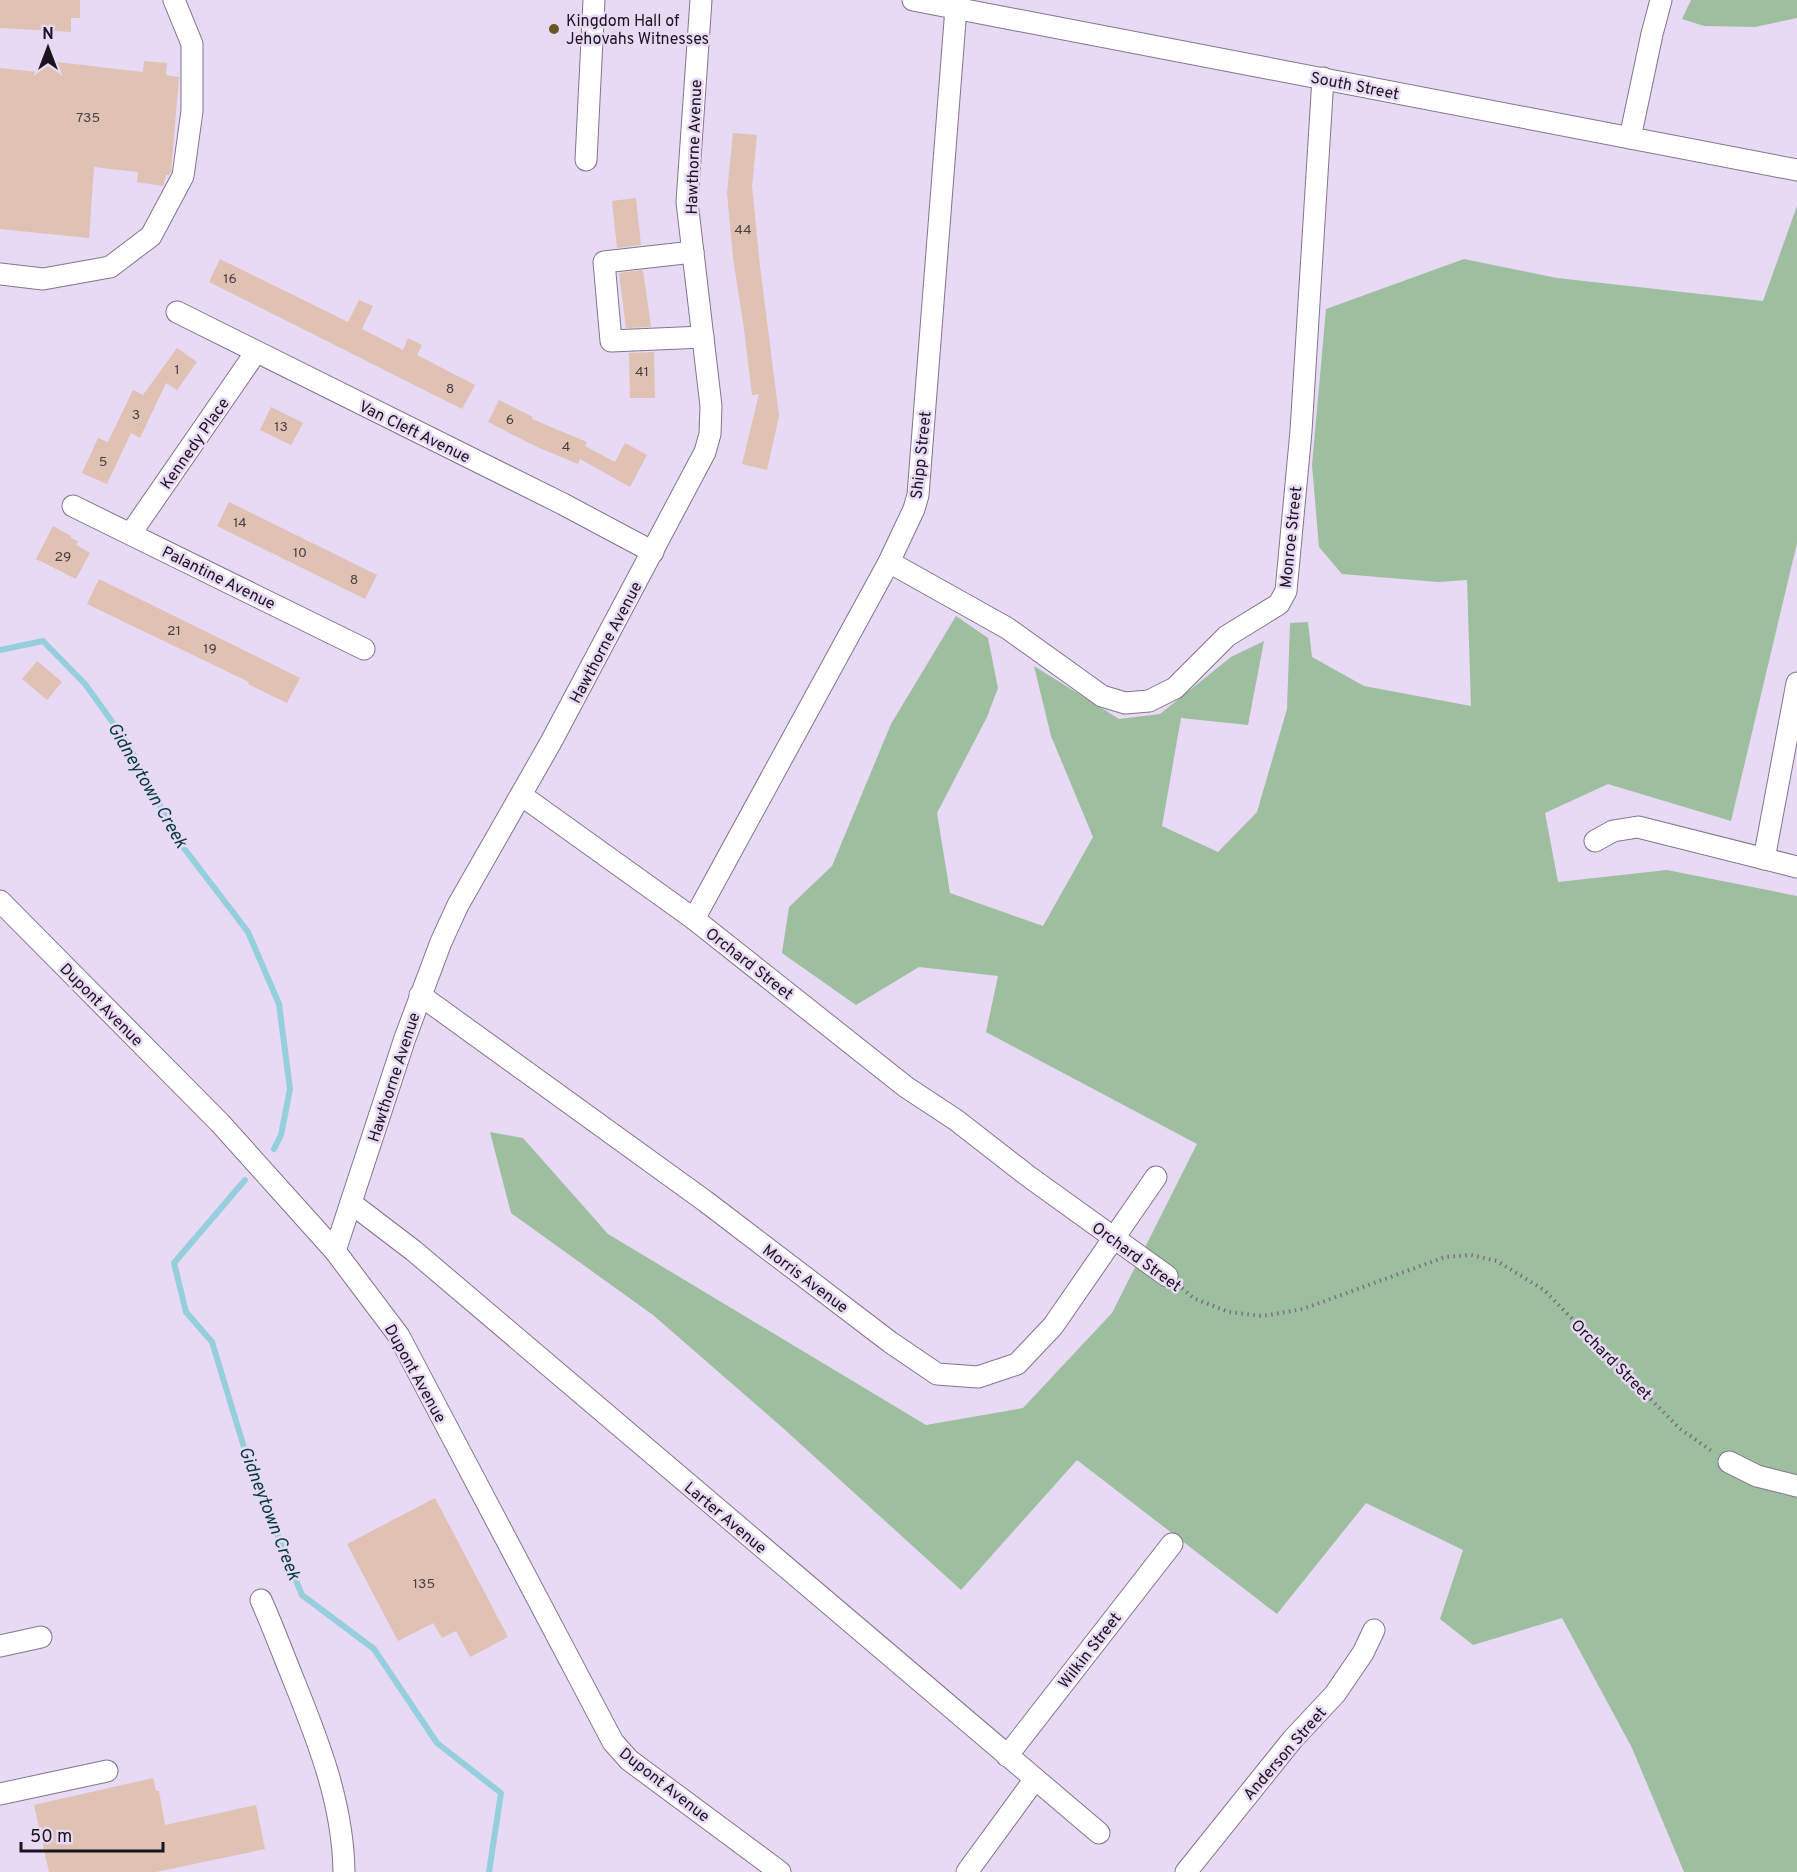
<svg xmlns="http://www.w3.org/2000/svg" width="1797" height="1872" font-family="Overpass,sans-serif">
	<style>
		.green { fill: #9ebea0 }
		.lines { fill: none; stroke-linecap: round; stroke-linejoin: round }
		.stream { stroke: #95cfdc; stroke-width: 6 }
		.building { fill: #dfc2b4 }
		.minor-casing { stroke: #82758d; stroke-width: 23 }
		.path { stroke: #796f80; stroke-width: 4; stroke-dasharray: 1.5 4.5; stroke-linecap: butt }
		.minor { stroke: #fff; stroke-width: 21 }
		.poi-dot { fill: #675623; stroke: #e8d9f4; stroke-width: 2 }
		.labels { text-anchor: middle; stroke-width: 5; stroke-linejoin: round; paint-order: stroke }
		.number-label { font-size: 14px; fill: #4a4043 }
		.poi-label { font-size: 16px; fill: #19141d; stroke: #e8d9f4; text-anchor: start }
		.street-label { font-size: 16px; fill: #19141d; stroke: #e8d9f4 }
		.water-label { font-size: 18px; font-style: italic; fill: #003942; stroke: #e8d9f4 }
	</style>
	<rect width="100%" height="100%" fill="#e8d9f4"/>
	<g class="green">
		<path d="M1691 0H1797V18L1755 27 1704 26 1682 19Z"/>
		<path d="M1797 206V543L1731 821 1608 784 1545 813 1558 882 1667 870 1797 896V1872H1684L1632 1748 1562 1618 1473 1645 1440 1619 1463 1550 1366 1503 1277 1614 1077 1460 961 1590 784 1429 653 1315 511 1213 490 1132 523 1138 608 1234 926 1425 1023 1408 1112 1313 1197 1144 986 1032 998 976 919 967 856 1005 782 953 789 907 832 866 891 724 956 616 988 638 998 688 987 717 937 813 950 893 1043 926 1093 837 1051 736 1034 666 1119 719 1160 714 1231 657 1264 641 1248 725 1181 718 1162 826 1218 852 1257 812 1287 709 1290 623 1308 622 1312 657 1364 686 1471 706 1467 580 1438 582 1342 574 1319 547 1312 465 1326 309 1464 259 1557 278 1763 301Z"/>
	</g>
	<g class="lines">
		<g class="stream">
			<path d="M0 650 43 641 85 684 126 741 180 843 248 932 279 1004 290 1089 281 1135 274 1149"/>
			<path d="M245 1180 174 1263 186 1312 212 1342 250 1467 302 1595 374 1649 437 1743 501 1793 489 1872"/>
		</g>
	</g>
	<g class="building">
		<path d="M0 0H80V18H71V32L0 28Z"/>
		<path d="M40 60 143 72 144 61 167 63 166 75 179 77 171 172 169 175H166L163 186 137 182 138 172 94 167 89 238 0 229V68L38 72Z"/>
		<path d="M733 133 757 135 752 186 760 266 779 416 767 470 742 464 759 394 752 395 744 329 733 258 727 193Z"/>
		<path d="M636 198 641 245 617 248 612 201Z"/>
		<path d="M220 259 348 322 359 300 373 306 362 329 403 350 408 338 422 345 417 355 475 385 462 409 209 282Z"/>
		<path d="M643 270 651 327 626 328 619 273Z"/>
		<path d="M177 348 197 362 177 390 166 383 140 438 131 433 107 484 82 473 98 438 108 442 133 390 143 395Z"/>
		<path d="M654 352 655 398H630L629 353Z"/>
		<path d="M499 400 533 417 532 419 587 442 585 446 615 462 625 443 647 455 630 487 580 459 578 464 537 447 488 422Z"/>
		<path d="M271 407 303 423 291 445 260 430Z"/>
		<path d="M229 502 377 575 365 599 217 526Z"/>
		<path d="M53 526 71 536V538L78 541 76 545 90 553 76 579 36 559Z"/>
		<path d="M99 579 300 678 287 703 248 684 249 682 87 604Z"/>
		<path d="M37 661 62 682 47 700 22 679Z"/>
		<path d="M435 1498 508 1637 470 1657 456 1631 442 1638 433 1623 398 1641 347 1544Z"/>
		<path d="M153 1778 156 1791H159L165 1825 256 1805 265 1849 156 1872H49L34 1805Z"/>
	</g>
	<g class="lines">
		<g class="minor-casing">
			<g id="minor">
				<path d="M913 0 1797 170"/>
				<path d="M1630 138 1652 34 1661 0"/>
				<path d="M586 160 594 0"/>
				<path d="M693 252 604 262 611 341 703 337"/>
				<path d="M0 274 43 279 110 267 151 236 183 176 192 111V44L174 0"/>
				<path d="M177 312 563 504 653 552"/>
				<path d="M73 506 364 649"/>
				<path d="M131 533 256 352"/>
				<path d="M889 562 1007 628 1102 696 1125 703 1149 701 1175 688 1227 636 1279 604 1286 591 1301 431 1323 78"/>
				<path d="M521 795 694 919 906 1087 956 1120 1028 1176 1167 1276"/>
				<path d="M1595 841 1613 831 1638 827 1797 867"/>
				<path d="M1764 859 1797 683"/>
				<path d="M0 901 220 1123 335 1251 399 1336 613 1742 629 1760 780 1872"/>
				<path d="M694 919 889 562 914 509 918 495 956 8"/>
				<path d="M420 995 705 1201 890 1342 937 1374 978 1377 1017 1364 1053 1326 1156 1177"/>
				<path d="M351 1203 414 1251 1099 1833"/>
				<path d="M335 1251 405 1038 441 942 458 905 551 742 705 452 710 434 711 406 687 202 701 0"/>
				<path d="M1729 1462 1757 1476 1797 1486"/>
				<path d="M261 1600C273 1627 283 1654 294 1681 319 1743 343 1804 344 1872"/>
				<path d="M0 1646 41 1637"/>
				<path d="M1007 1756 1172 1544"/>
				<path d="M0 1794 107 1771"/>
				<path d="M967 1872 1035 1779"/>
				<path d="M1186 1872 1292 1740 1335 1694 1363 1653 1374 1630"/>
			</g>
		</g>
		<path class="path" d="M1182 1288 1193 1298 1229 1312 1262 1316 1303 1309 1445 1257 1471 1255 1497 1261 1544 1290 1679 1428 1713 1452"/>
		<use href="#minor" class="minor"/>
	</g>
	<circle class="poi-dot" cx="554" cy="29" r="6"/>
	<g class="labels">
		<g class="number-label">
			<text x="88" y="122">735</text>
			<text x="743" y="234">44</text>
			<text x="230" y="283">16</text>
			<text x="177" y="374">1</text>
			<text x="642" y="376">41</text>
			<text x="450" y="393">8</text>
			<text x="136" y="419">3</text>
			<text x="510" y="424">6</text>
			<text x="281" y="431">13</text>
			<text x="566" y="451">4</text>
			<text x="103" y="466">5</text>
			<text x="240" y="527">14</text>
			<text x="300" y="557">10</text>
			<text x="63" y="561">29</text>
			<text x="354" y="584">8</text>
			<text x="174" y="635">21</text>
			<text x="210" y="653">19</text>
			<text x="424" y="1588">135</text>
		</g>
		<g class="poi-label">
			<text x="566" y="26">Kingdom Hall of<tspan x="566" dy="18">Jehovahs Witnesses</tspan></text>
		</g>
		<g class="street-label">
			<text transform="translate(1355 85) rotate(11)" y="6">South Street</text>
			<text transform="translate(693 147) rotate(-88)" y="6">Hawthorne Avenue</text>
			<text transform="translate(415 431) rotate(26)" y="6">Van Cleft Avenue</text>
			<text transform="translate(194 443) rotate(-55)" y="6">Kennedy Place</text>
			<text transform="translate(920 455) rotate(-84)" y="6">Shipp Street</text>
			<text transform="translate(1290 537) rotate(-84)" y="6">Monroe Street</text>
			<text transform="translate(219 577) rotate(26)" y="6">Palantine Avenue</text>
			<text transform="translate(605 642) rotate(-62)" y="6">Hawthorne Avenue</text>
			<text transform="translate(750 963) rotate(38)" y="6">Orchard Street</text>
			<text transform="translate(102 1004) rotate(45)" y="6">Dupont Avenue</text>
			<text transform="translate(393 1077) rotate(-72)" y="6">Hawthorne Avenue</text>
			<text transform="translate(1137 1256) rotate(36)" y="6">Orchard Street</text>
			<text transform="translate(806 1278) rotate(37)" y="6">Morris Avenue</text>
			<text transform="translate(1612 1359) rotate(45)" y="6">Orchard Street</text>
			<text transform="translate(416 1373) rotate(61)" y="6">Dupont Avenue</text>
			<text transform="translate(726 1517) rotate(40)" y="6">Larter Avenue</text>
			<text transform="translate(1089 1650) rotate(-52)" y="6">Wilkin Street</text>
			<text transform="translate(1284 1753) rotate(-49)" y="6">Anderson Street</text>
			<text transform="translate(665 1784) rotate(38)" y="6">Dupont Avenue</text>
		</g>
		<g class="water-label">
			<text transform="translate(148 785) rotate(60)" y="6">Gidneytown Creek</text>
			<text transform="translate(270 1513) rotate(69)" y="6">Gidneytown Creek</text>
		</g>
	</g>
	<g transform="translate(48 48)" stroke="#e8d9f4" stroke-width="4.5" paint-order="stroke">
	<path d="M0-4.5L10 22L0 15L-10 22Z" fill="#19141d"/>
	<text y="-9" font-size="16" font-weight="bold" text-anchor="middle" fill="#19141d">N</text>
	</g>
	<path d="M21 1842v9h142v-9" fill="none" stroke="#19141d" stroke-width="3"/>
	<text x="30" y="1842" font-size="18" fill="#19141d" stroke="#e8d9f4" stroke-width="4.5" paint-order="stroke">50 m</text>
</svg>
